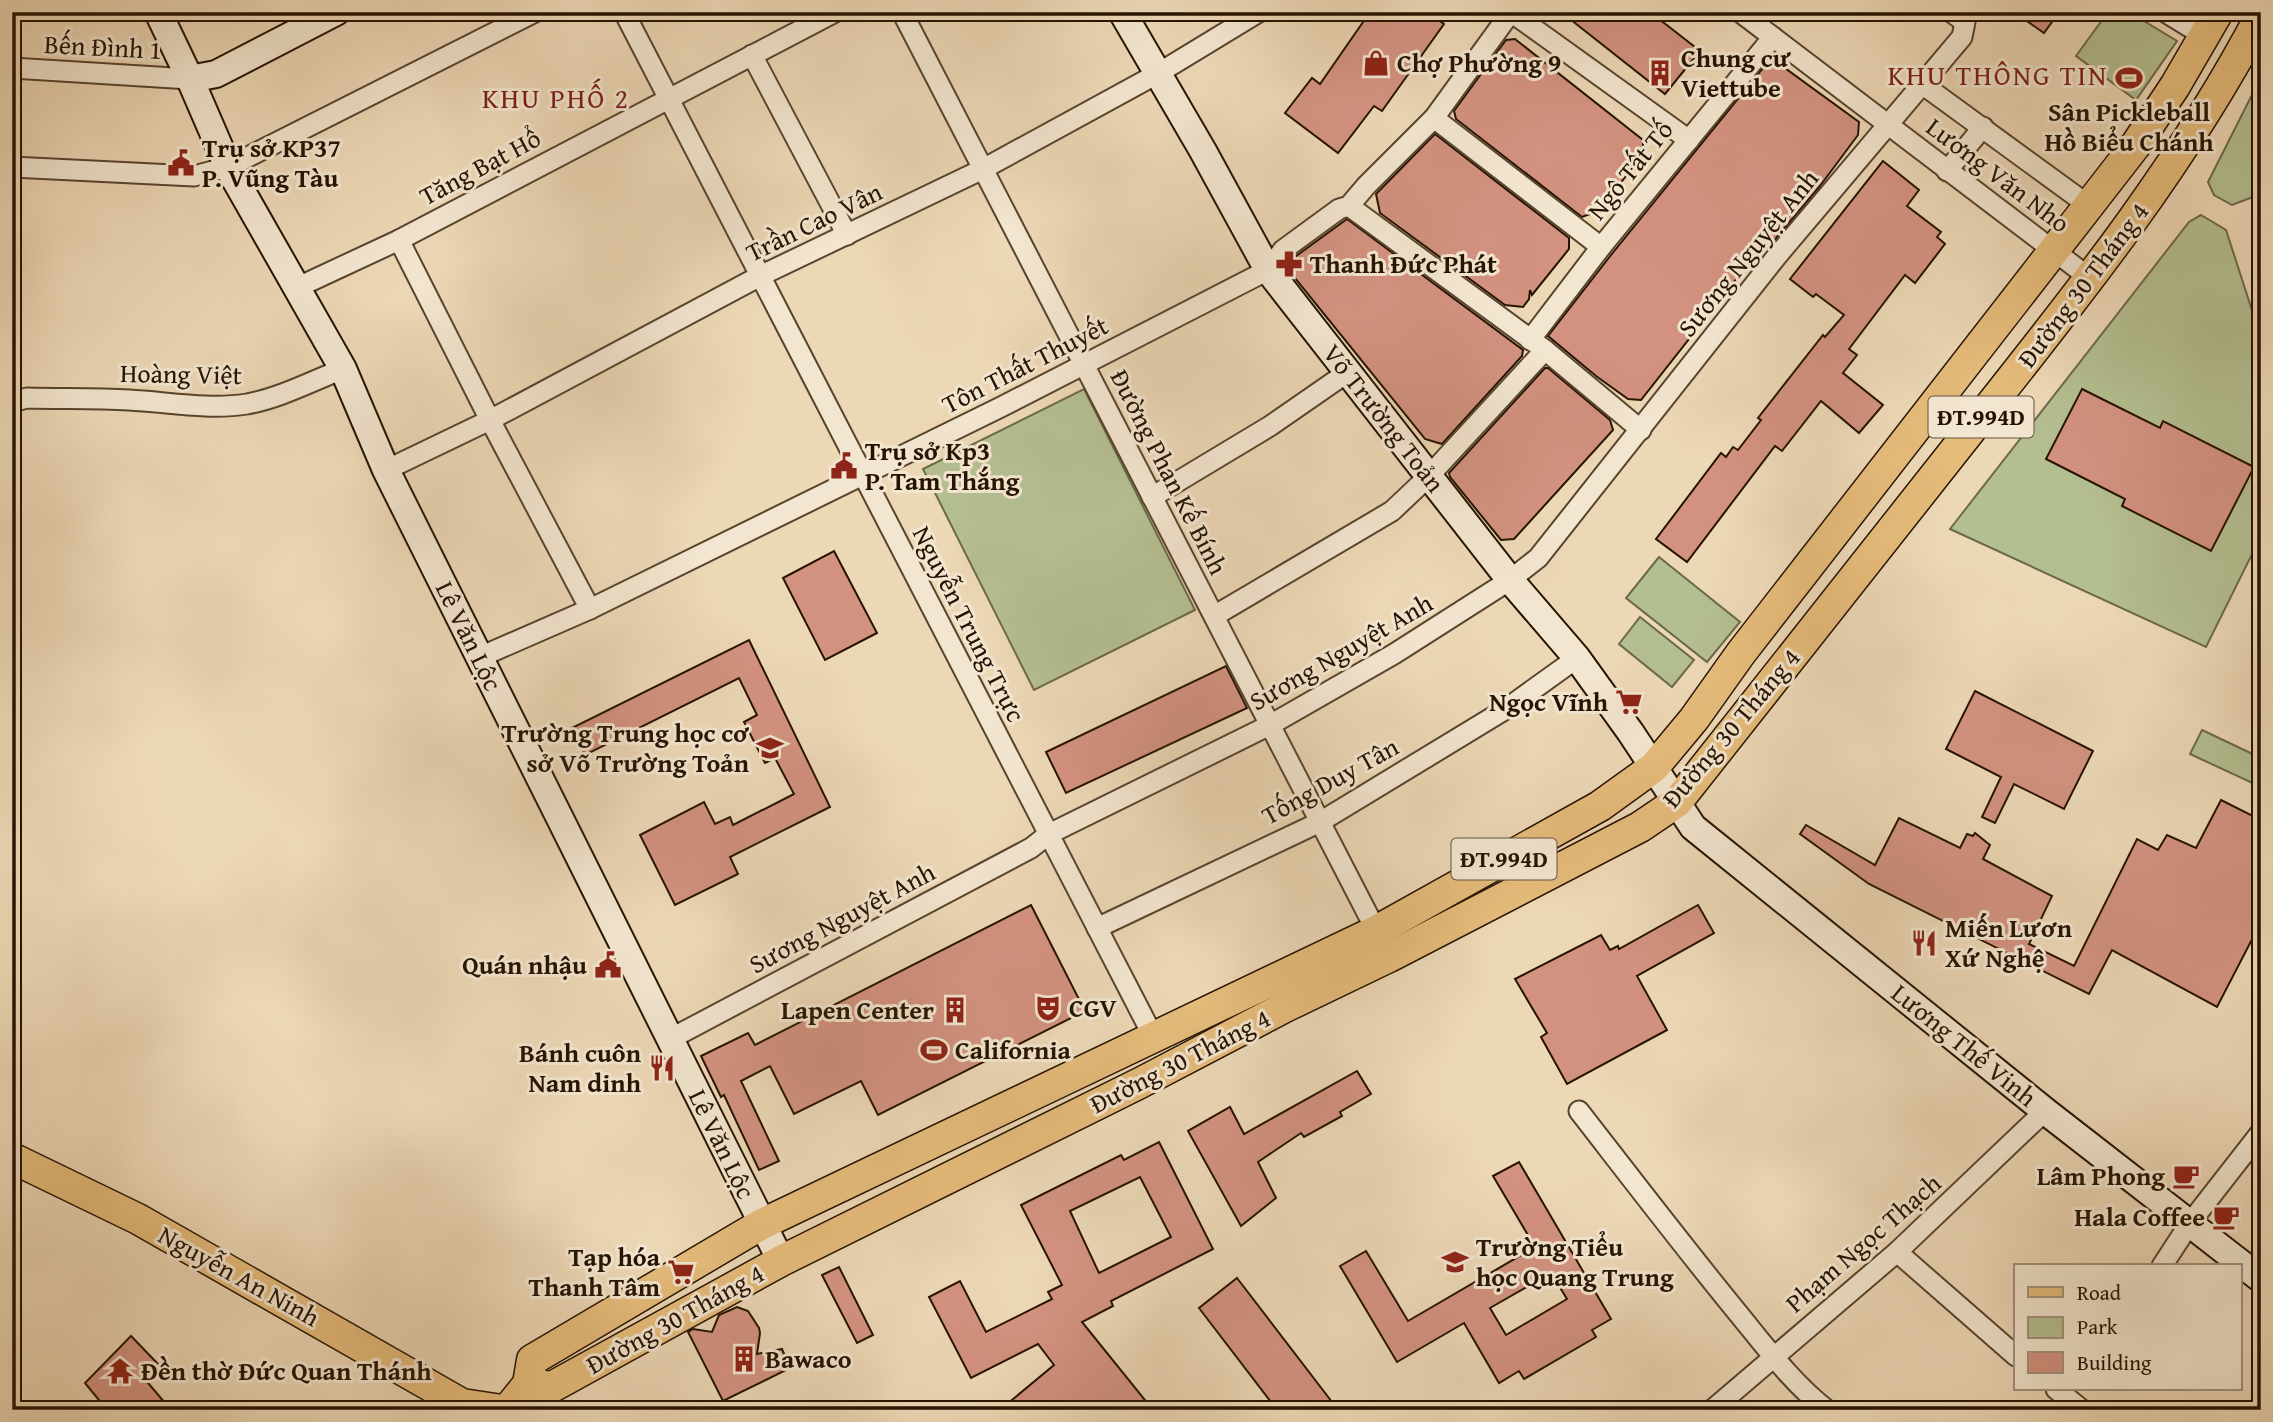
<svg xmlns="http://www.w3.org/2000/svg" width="2273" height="1422" font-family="'Gentium Book Plus',serif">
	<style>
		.green { fill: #b4bf91; stroke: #6c694a; stroke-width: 2 }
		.building { fill: #d39280; stroke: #251302; stroke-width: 2; fill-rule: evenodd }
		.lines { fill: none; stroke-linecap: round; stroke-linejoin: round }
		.street-casing { stroke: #57442f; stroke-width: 23 }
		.secondary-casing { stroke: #251302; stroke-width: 30 }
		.primary-casing { stroke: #251302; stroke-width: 33 }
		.street { stroke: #f3e6d0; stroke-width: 19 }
		.secondary { stroke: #f3e6d0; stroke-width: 26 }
		.primary { stroke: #e6bc7b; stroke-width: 30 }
		.labels { text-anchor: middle; stroke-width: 6; stroke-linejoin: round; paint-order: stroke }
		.shield { fill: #f3e6d0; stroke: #635240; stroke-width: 2 }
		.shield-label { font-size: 24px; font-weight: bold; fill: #251302 }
		.street-label { font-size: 26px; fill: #251302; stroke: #f3e6d0 }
		.poi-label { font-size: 26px; font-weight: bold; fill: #251302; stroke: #f3e6d0; text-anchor: start }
		.neighbourhood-label { font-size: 28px; letter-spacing: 2px; fill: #7a1f14; stroke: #f3e6d0 }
	</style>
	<rect width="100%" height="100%" fill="#edd8b6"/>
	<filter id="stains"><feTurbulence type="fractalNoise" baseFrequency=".00286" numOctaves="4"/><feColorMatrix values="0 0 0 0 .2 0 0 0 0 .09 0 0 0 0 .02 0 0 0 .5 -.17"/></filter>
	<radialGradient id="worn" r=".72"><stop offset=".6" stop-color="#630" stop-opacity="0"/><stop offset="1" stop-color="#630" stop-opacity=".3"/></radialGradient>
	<g class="green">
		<path d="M2108 12H2129L2177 41 2136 100 2076 56Z"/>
		<path d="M2261 77V194L2232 205 2214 195 2208 182Z"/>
		<path d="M2201 215 2226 230 2261 338V536L2206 647 1950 529 2189 222Z"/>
		<path d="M1084 389 1195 610 1034 690 923 469Z"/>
		<path d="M1659 557 1740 622 1707 662 1626 598Z"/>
		<path d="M1640 617 1694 660 1672 687 1619 644Z"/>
		<path d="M2202 730 2261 758V787L2190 754Z"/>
	</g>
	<g class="building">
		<path d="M1370 12H1427L1444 24 1382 111 1374 106 1338 153 1285 113 1312 78 1320 84Z"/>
		<path d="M1561 12H1650L1700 51 1665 94Z"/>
		<path d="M2014 12H2059L2044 33Z"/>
		<path d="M1515 39 1643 140V154L1599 211 1582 217 1456 119 1454 111 1506 40Z"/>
		<path d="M1771 58 1859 122 1858 135 1820 186 1772 243 1767 240 1641 400 1628 399 1596 376 1548 336 1611 255Z"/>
		<path d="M1435 134 1569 238V249L1532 295 1530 290 1529 299 1523 307 1505 305 1380 213 1376 194Z"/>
		<path d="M1883 161 1919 190 1907 206 1941 232 1937 237 1945 244 1915 283 1905 275 1849 349 1857 355 1843 373 1883 405 1859 433 1821 401 1782 451 1775 446 1687 562 1656 539 1721 453 1726 457 1733 447 1738 450 1761 420 1758 418 1823 335 1825 337 1844 315 1816 294 1813 297 1790 279Z"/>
		<path d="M1347 219 1523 350 1522 356 1442 444 1425 439 1286 267 1292 259Z"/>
		<path d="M1545 368H1548L1610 420 1613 430 1514 539 1501 540 1450 477 1449 473Z"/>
		<path d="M2082 389 2160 428 2163 421 2254 467 2211 551 2122 506 2125 499 2046 459Z"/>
		<path d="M834 551 877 633 825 660 783 578Z"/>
		<path d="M749 640 830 807 730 857 738 874 675 905 640 835 704 802 715 824 730 817 733 825 794 794 775 758 765 763 744 722 757 715 739 678 585 755 572 728Z"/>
		<path d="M1226 666 1247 708 1066 793 1046 752Z"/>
		<path d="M1975 691 2093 751 2064 809 2014 784 1995 823 1982 817 2001 777 1946 749Z"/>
		<path d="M2221 800 2261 820V922L2217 1007 2112 950 2089 994 1869 884 1800 834 1806 825 1875 865 1899 818 1960 848 1967 834 1973 836 1975 833 1990 845 1983 859 2052 896 2029 944 2074 966 2137 839 2158 850 2167 835 2196 848Z"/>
		<path d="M1031 905 1085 1011 878 1115 861 1081 794 1114 770 1066 741 1081 779 1161 759 1170 724 1095 721 1097 701 1056 748 1033 755 1045Z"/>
		<path d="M1698 905 1714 933 1637 976 1667 1030 1567 1084 1541 1037 1547 1033 1515 979 1601 935 1610 950 1618 946 1619 949Z"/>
		<path d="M1357 1071 1371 1094 1340 1112 1342 1116 1304 1137 1301 1133 1258 1162 1276 1198 1241 1226 1188 1131 1230 1107 1244 1134Z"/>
		<path d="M1159 1142 1213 1249 1111 1301 1113 1306 1082 1322 1153 1410H1000L1054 1365 1038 1344 971 1378 929 1297 960 1281 986 1332 1052 1299 1048 1292 1062 1285 1021 1205 1121 1155 1124 1160ZM1140 1177 1171 1237 1099 1273 1070 1211Z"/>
		<path d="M1519 1162 1611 1319 1592 1330 1596 1337 1524 1379 1519 1371 1499 1383 1464 1323 1397 1362 1340 1266 1366 1251 1408 1321 1535 1247 1493 1176ZM1551 1273 1567 1299 1506 1335 1490 1308Z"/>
		<path d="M839 1267 873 1335 857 1343 822 1275Z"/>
		<path d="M1237 1278 1332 1402 1321 1410H1277L1199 1308Z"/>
		<path d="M737 1307 748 1311 759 1328 760 1333 757 1354 782 1349 790 1368 723 1401 688 1332 693 1329 712 1332 719 1315Z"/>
		<path d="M131 1336 158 1364 143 1377 171 1410H107L85 1383Z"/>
	</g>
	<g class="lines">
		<g class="street-casing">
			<g id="street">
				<path d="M624 12 1153 1036"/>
				<path d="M902 12 1381 940"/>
				<path d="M1511 12 1689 140"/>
				<path d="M1740 12 2091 279"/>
				<path d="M2165 12 2204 36"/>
				<path d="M752 55 847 235"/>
				<path d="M12 68 190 79"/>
				<path d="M1922 84 2088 205"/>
				<path d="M1434 118 1601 247"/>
				<path d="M12 167 194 176 228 167 535 12"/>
				<path d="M1947 171 1983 127"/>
				<path d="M1349 206 1545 350 1641 430"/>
				<path d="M399 240 490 420 590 609"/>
				<path d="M296 288 399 240 835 12"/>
				<path d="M1530 340 1601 247 1773 37"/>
				<path d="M12 402 27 398C61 399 95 398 129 400 168 402 208 410 247 404 280 398 312 381 343 369"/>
				<path d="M386 470 490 420 760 276 983 169 1157 74 1259 12"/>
				<path d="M1152 497 1270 426 1348 372"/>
				<path d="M1214 616 1392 511 1429 476 1545 350"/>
				<path d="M480 657 590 609 1001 407 1268 270 1283 250 1339 209 1349 206 1366 186 1434 118 1511 12"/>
				<path d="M1097 928 1320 822 1506 709 1577 658"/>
				<path d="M670 1039 1031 848 1049 834 1270 725 1394 654 1510 580 1538 558 1777 256 1962 37 1965 22 1951 12"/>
				<path d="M1579 1111C1631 1178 1683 1246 1737 1312 1765 1346 1792 1383 1827 1410"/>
				<path d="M1897 1252 2016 1356"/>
				<path d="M2162 1266 2190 1223 2261 1132"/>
				<path d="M2056 1389 2082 1410"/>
				<path d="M1712 1410 1897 1252 2045 1111"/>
			</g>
		</g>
		<g class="secondary-casing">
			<g id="secondary">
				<path d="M158 12 190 79 228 167 343 369 386 470 781 1261"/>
				<path d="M1122 12 1203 151 1268 270 1510 580 1577 658 1631 733 1693 827 2045 1111 2261 1279"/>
				<path d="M190 79 216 74 336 12"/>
			</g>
		</g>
		<g class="primary-casing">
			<g id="primary">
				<path d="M12 1158 138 1219 462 1404 502 1410"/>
				<path d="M528 1384 552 1387 781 1261 1140 1083 1287 1006 1389 957 1640 827 1677 802C1773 680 1870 558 1966 436 2073 301 2181 168 2261 15"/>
				<path d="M507 1410 528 1384 532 1360 762 1224 1376 931 1600 806 1654 767 1694 719 1741 653 2135 146 2175 86 2218 12"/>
			</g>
		</g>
		<use href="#street" class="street"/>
		<use href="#secondary" class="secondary"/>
		<use href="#primary" class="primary"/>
	</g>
	<defs>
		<g id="shop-bare" transform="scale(2.1)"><path d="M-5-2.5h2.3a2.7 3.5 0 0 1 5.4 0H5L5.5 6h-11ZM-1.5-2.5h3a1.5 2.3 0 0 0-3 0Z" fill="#8f2418" stroke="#f3e6d0" stroke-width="2.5" paint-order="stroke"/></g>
		<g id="building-bare" transform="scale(2.1)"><path d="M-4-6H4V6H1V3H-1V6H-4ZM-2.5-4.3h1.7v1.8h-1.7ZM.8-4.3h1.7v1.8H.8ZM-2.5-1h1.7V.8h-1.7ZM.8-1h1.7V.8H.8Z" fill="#8f2418" stroke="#f3e6d0" stroke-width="2.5" paint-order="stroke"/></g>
		<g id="stadium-bare" transform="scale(2.1)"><path d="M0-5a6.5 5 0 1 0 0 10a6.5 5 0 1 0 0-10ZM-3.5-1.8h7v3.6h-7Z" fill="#8f2418" stroke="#f3e6d0" stroke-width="2.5" paint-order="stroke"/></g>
		<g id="civic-bare" transform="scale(2.1)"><path d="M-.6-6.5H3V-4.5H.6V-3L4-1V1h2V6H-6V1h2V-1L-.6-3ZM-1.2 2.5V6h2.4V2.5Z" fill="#8f2418" stroke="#f3e6d0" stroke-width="2.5" paint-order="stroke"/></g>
		<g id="pharmacy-bare" transform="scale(2.1)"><path d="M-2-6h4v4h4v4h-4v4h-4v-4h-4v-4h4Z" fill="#8f2418" stroke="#f3e6d0" stroke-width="2.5" paint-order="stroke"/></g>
		<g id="supermarket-bare" transform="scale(2.1)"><path d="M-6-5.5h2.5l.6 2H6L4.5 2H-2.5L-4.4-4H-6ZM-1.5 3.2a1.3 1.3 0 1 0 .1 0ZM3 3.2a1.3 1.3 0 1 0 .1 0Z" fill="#8f2418" stroke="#f3e6d0" stroke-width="2.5" paint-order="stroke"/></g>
		<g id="school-bare" transform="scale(2.1)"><path d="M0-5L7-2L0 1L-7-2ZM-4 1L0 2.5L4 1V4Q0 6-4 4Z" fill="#8f2418" stroke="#f3e6d0" stroke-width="2.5" paint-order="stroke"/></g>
		<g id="restaurant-bare" transform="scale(2.1)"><path d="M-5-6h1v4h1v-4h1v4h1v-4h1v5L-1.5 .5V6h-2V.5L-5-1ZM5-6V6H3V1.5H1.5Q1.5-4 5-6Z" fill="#8f2418" stroke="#f3e6d0" stroke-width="2.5" paint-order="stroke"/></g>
		<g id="theatre-bare" transform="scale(2.1)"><path d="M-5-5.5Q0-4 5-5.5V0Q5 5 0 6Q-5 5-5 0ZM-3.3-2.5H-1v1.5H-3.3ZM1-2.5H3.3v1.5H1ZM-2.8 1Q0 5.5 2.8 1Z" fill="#8f2418" stroke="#f3e6d0" stroke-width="2.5" paint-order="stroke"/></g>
		<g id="cafe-bare" transform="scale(2.1)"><path d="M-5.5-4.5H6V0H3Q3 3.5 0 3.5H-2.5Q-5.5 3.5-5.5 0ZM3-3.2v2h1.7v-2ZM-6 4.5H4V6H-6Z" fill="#8f2418" stroke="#f3e6d0" stroke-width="2.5" paint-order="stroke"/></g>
		<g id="temple-bare" transform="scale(2.1)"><path d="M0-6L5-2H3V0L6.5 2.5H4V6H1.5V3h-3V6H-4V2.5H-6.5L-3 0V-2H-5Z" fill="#8f2418" stroke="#f3e6d0" stroke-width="2.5" paint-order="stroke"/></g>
	</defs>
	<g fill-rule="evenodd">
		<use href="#shop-bare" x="1376" y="63"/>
		<use href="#building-bare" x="1660" y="73"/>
		<use href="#stadium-bare" x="2129" y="78"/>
		<use href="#civic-bare" x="181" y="163"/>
		<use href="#pharmacy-bare" x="1289" y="264"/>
		<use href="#civic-bare" x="844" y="466"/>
		<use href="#supermarket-bare" x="1629" y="702"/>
		<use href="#school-bare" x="770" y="748"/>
		<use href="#restaurant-bare" x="1924" y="943"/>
		<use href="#civic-bare" x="608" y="965"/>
		<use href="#theatre-bare" x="1048" y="1008"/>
		<use href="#building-bare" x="955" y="1010"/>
		<use href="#stadium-bare" x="934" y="1050"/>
		<use href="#restaurant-bare" x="662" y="1068"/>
		<use href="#cafe-bare" x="2186" y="1176"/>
		<use href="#cafe-bare" x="2226" y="1217"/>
		<use href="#school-bare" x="1455" y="1262"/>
		<use href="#supermarket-bare" x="681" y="1272"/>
		<use href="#building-bare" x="744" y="1359"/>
		<use href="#temple-bare" x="120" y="1371"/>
	</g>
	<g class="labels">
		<g class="shield">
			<rect x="1928.5" y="396.5" width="105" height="41" rx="5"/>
			<rect x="1451.5" y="838.5" width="105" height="41" rx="5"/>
		</g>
		<g class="shield-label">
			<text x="1981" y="425">ĐT.994D</text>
			<text x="1504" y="867">ĐT.994D</text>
		</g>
		<g class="street-label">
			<text transform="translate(103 47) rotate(3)" y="9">Bến Đình 1</text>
			<text transform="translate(480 167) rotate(-28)" y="9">Tăng Bạt Hổ</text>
			<text transform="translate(1630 170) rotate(-51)" y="9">Ngô Tất Tố</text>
			<text transform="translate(1998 175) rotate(37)" y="9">Lương Văn Nho</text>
			<text transform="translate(814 222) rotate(-26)" y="9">Trần Cao Vân</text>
			<text transform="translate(1748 253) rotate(-51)" y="9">Sương Nguyệt Anh</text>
			<text transform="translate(2083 285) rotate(-53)" y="9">Đường 30 Tháng 4</text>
			<text transform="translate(1025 365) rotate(-27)" y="9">Tôn Thất Thuyết</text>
			<text transform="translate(181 374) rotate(1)" y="9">Hoàng Việt</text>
			<text transform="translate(1384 418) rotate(52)" y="9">Võ Trường Toản</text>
			<text transform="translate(1169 472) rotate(63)" y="9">Đường Phan Kế Bính</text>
			<text transform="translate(969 624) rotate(63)" y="9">Nguyễn Trung Trực</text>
			<text transform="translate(469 636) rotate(64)" y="9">Lê Văn Lộc</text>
			<text transform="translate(1341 652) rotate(-30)" y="9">Sương Nguyệt Anh</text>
			<text transform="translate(1731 728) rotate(-50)" y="9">Đường 30 Tháng 4</text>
			<text transform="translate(1330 781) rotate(-29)" y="9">Tống Duy Tân</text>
			<text transform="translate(842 918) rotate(-28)" y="9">Sương Nguyệt Anh</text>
			<text transform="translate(1964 1045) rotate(39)" y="9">Lương Thế Vinh</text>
			<text transform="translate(1180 1061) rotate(-27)" y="9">Đường 30 Tháng 4</text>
			<text transform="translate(722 1144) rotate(64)" y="9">Lê Văn Lộc</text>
			<text transform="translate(1863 1243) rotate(-41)" y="9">Phạm Ngọc Thạch</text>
			<text transform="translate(239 1276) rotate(29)" y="9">Nguyễn An Ninh</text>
			<text transform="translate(675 1319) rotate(-29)" y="9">Đường 30 Tháng 4</text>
		</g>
		<g class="poi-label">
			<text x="1681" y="67">Chung cư<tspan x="1681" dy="30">Viettube</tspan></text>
			<text x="1397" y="72">Chợ Phường 9</text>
			<text x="2129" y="121" text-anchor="middle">Sân Pickleball<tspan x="2129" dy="30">Hồ Biểu Chánh</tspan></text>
			<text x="202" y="157">Trụ sở KP37<tspan x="202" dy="30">P. Vũng Tàu</tspan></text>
			<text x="1310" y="273">Thanh Đức Phát</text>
			<text x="865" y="460">Trụ sở Kp3<tspan x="865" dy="30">P. Tam Thắng</tspan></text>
			<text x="1608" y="711" text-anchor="end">Ngọc Vĩnh</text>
			<text x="749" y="742" text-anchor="end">Trường Trung học cơ<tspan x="749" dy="30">sở Võ Trường Toản</tspan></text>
			<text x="1945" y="937">Miến Lươn<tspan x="1945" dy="30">Xứ Nghệ</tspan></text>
			<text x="587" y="974" text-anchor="end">Quán nhậu</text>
			<text x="1069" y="1017">CGV</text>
			<text x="934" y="1019" text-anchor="end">Lapen Center</text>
			<text x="955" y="1059">California</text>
			<text x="641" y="1062" text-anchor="end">Bánh cuôn<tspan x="641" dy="30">Nam dinh</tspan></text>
			<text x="2165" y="1185" text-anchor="end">Lâm Phong</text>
			<text x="2205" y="1226" text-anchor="end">Hala Coffee</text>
			<text x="1476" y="1256">Trường Tiểu<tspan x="1476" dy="30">học Quang Trung</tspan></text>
			<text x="660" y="1266" text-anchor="end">Tạp hóa<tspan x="660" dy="30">Thanh Tâm</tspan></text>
			<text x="765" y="1368">Bawaco</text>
			<text x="141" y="1380">Đền thờ Đức Quan Thánh</text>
		</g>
		<g class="neighbourhood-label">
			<text x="1998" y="85">KHU THÔNG TIN</text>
			<text x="556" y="108">KHU PHỐ 2</text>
		</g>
	</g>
	<rect width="2273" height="1422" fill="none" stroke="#edd8b6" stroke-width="42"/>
	<rect x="14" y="14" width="2245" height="1394" fill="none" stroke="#251302" stroke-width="3.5"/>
	<rect x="21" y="21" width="2231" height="1380" fill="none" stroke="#251302" stroke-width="2"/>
	<rect x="2014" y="1264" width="228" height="126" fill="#f3e6d0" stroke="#a1927e" stroke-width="2"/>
	<rect x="2028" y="1287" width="35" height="10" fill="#e6bc7b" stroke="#a1927e" stroke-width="2"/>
	<text x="2077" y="1300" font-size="21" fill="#251302">Road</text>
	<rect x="2028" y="1317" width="35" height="21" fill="#b4bf91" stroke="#a1927e" stroke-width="2"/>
	<text x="2077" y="1334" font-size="21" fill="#251302">Park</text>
	<rect x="2028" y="1352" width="35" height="21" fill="#d39280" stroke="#a1927e" stroke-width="2"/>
	<text x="2077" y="1370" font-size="21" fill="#251302">Building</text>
	<rect width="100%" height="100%" filter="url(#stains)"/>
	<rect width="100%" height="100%" fill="url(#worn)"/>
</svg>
